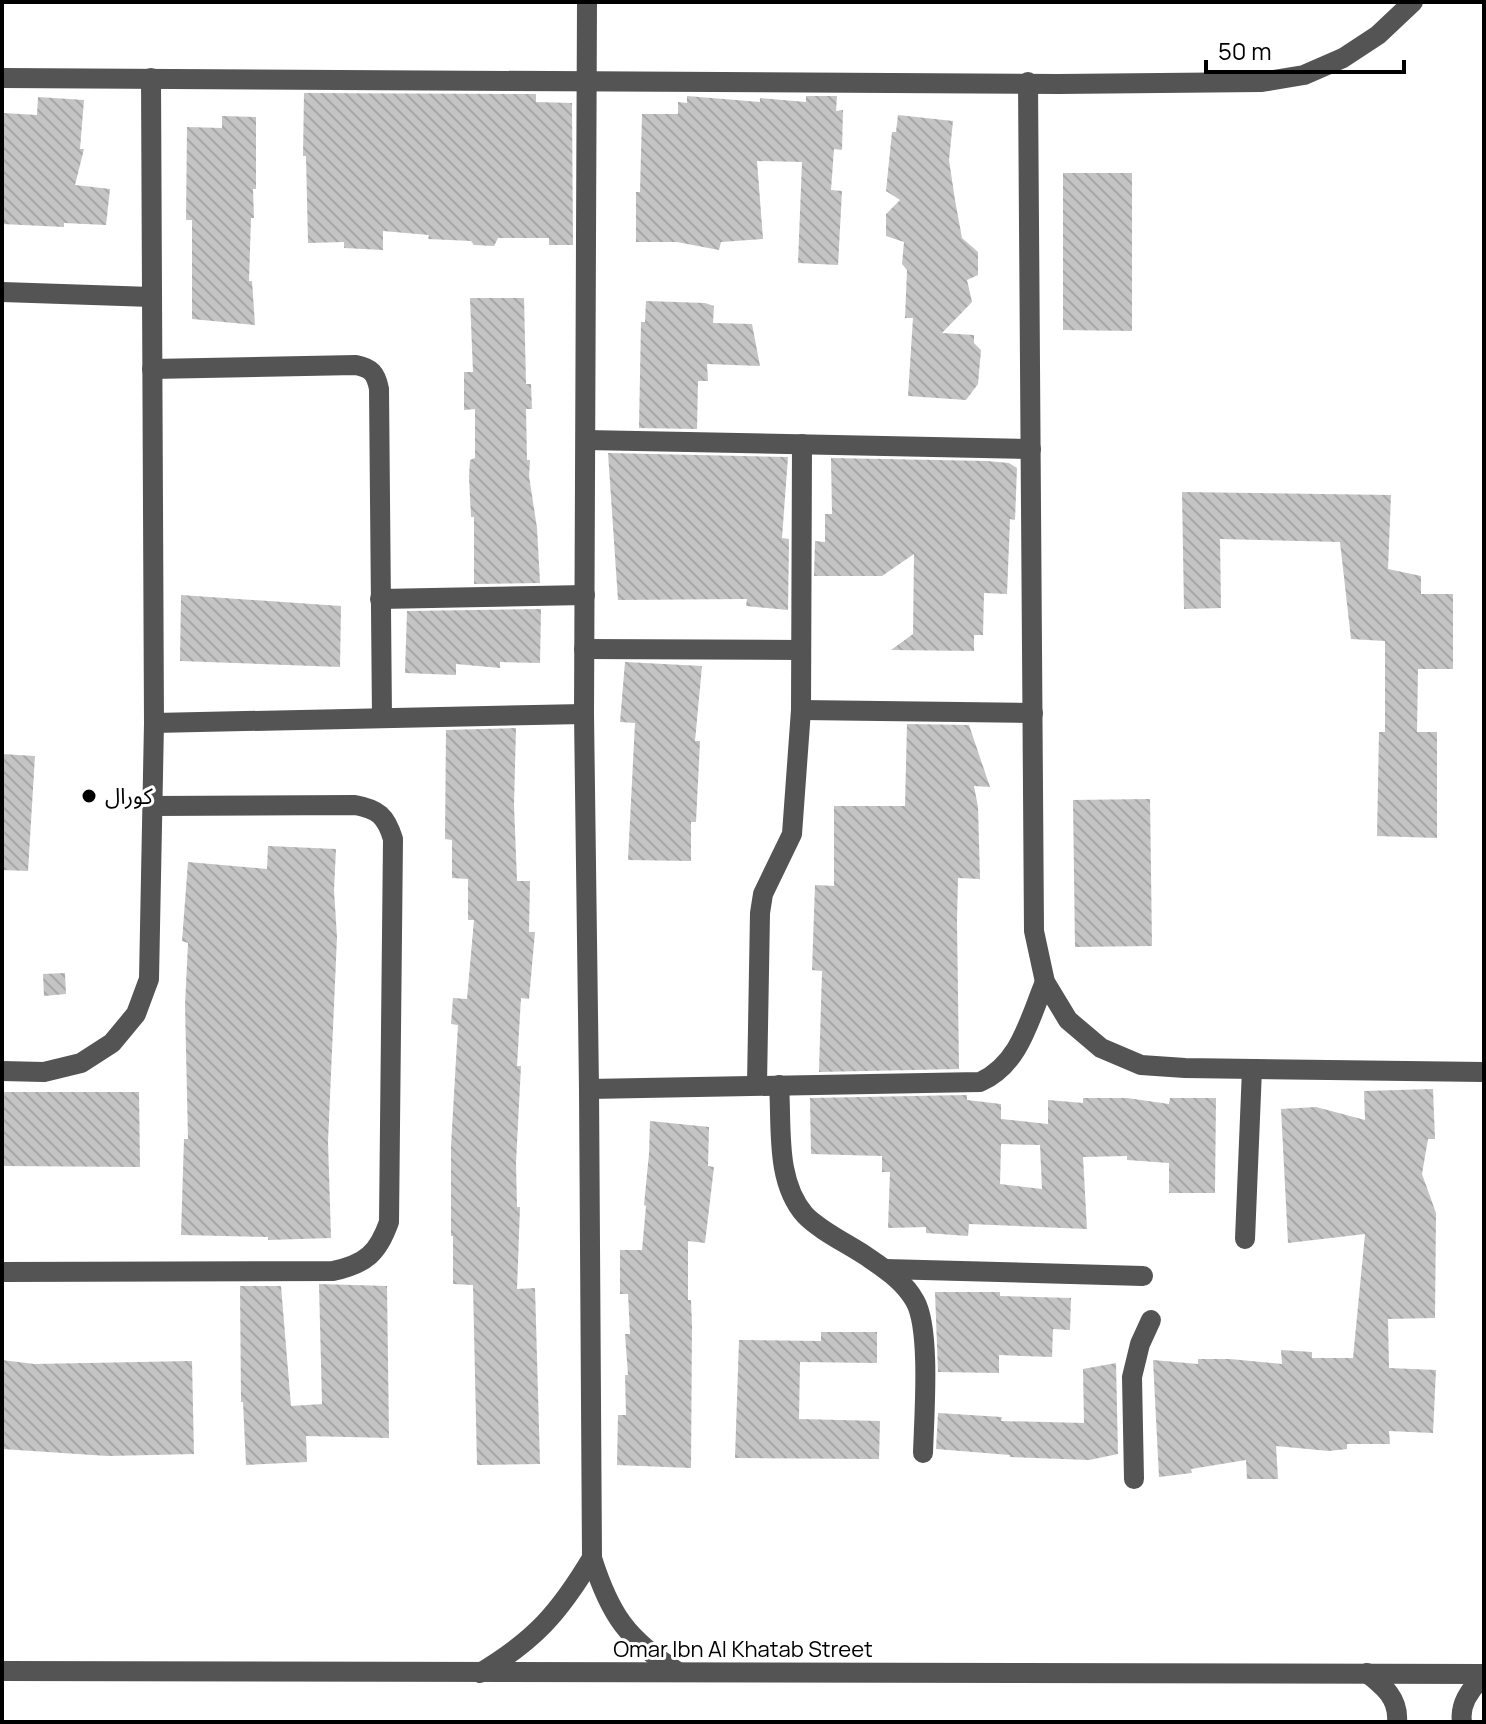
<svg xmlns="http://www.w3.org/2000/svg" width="1486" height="1724" font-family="Manrope,'Noto Sans Arabic',sans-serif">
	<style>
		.building { fill: url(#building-back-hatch); fill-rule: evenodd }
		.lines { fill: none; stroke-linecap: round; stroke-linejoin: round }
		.minor { stroke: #545454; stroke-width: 20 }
		.poi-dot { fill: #000; stroke: #fff; stroke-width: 3 }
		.labels { text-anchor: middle; stroke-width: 6; stroke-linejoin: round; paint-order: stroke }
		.poi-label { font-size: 22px; fill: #000; stroke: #fff; text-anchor: start }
		.street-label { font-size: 22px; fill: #000; stroke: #fff }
	</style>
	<defs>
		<pattern id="building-back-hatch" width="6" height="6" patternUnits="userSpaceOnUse" patternTransform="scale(2)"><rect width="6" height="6" fill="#c4c4c4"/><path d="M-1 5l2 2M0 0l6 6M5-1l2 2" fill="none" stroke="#a7a7a7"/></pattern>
	</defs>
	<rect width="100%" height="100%" fill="#fff"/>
	<g class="building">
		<path d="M304 93 536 94V102L572 103 573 245H549V238H498L494 246 474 245 471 241 428 239 429 235 383 231V250L344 248V242L308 243 306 156H303Z"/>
		<path d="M687 96 760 102V98L806 102V96H837L836 111 843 110 842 150 834 149 831 190 842 191 838 265 798 263 802 162 757 161 763 239 721 242 719 250 677 242H636V192H640L642 114H678V102L687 103Z"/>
		<path d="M38 97 84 100 80 149H84L75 185 110 189 106 225 64 223V227L2 224 3 113 37 115Z"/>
		<path d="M898 115 953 121 949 160 955 200 962 238 978 252V275L967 280 972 302 942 333 974 335V343L981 350 978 384 966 400 908 396 913 318H905L907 270 902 264 904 242 886 236V214L900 200 886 191 892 132H896Z"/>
		<path d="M222 116 256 117V189H253L254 218H251L249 281H252L255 325 192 319V220H186L187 127 222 128Z"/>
		<path d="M1063 173H1132V331L1063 330Z"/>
		<path d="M470 298H524L526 384H531L532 409H526L527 460H530L529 476 537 528 540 583 474 584V517H471L469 477 470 460 475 458V409L464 410V372H473Z"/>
		<path d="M646 301 705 303 714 306 713 323 752 324 760 366 707 364 708 381H698L697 429 639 428 641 322H645Z"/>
		<path d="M608 453 788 457 782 538 789 539 788 610 746 606 747 599 618 600Z"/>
		<path d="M831 458 987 461 1009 463 1017 468 1015 520 1010 519 1007 594 984 593 983 635H974V651L891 650 913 634 914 554 882 576H814L815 541 825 542V514H832Z"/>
		<path d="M1182 492 1391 495 1388 569 1421 576V594H1453V669H1418L1417 732H1437V838L1377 836 1379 732H1385V641L1351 639 1340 542 1220 539 1221 608 1184 609Z"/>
		<path d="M181 595 341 606 340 667 180 661Z"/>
		<path d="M541 609 540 663 500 662V668L456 664V675L405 673 407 611Z"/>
		<path d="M625 662 702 666 695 741H700L696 822H691V861L628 860 635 723 620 722Z"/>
		<path d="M907 724 969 725 990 787 974 786 978 807 980 879 958 878 957 921 959 1069 819 1072 822 971 812 970 815 885 834 886V806H905Z"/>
		<path d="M516 728 514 805 517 881H530L529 932H535L529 999 521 998 517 1066H521L516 1162 517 1207H520L517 1289 535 1288 540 1464 477 1465 473 1285 453 1284V1236H451V1146L458 1025 451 1024 453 998 467 999 474 920H468V879L452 878V840L445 839 446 730Z"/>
		<path d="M2 754 35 756 28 871 2 870Z"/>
		<path d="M1150 799 1152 946 1075 947 1073 800Z"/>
		<path d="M268 846 336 849 334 890 337 937 328 1142 331 1238 268 1240V1237L181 1235 184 1139H188L185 1005 188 943 182 941 188 862 267 869Z"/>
		<path d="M65 973 66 994 44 996 43 974Z"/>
		<path d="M1433 1089 1435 1139H1428L1422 1174 1436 1213 1435 1318 1388 1319 1389 1368 1436 1370 1433 1433 1389 1431 1390 1444H1347V1449L1329 1451 1276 1446 1278 1479H1247L1246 1460 1191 1469 1192 1473 1159 1477 1153 1360 1198 1364V1359H1230L1282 1364 1281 1350 1312 1352V1358H1353L1365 1234 1288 1243 1281 1109 1316 1107 1365 1120 1364 1091Z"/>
		<path d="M2 1092H139L140 1167 2 1166Z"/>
		<path d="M967 1095V1100L1001 1104V1119L1048 1124V1100L1083 1103V1098H1127L1169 1104 1170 1098H1216L1215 1193H1169V1163L1127 1160V1156L1083 1157 1087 1229 969 1224 968 1236 926 1233V1227L888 1228 890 1172H882V1156L811 1154 810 1098ZM1001 1144 1040 1145 1042 1189 1000 1184Z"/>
		<path d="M650 1121 709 1127 708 1166 714 1167 705 1243 688 1241V1300H691L692 1325 691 1468 617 1465 618 1415H626L625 1375H628L625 1334H630L628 1294H620V1250H642L646 1206 644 1205 649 1154Z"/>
		<path d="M319 1284 387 1286 389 1438 306 1436 307 1462 246 1465 243 1402H241L240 1286H281L291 1406 322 1404Z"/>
		<path d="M935 1292H1000V1296L1071 1298 1070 1330 1053 1329 1052 1357 999 1355V1373L938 1372Z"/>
		<path d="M821 1332H877V1363L800 1362 799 1419 880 1421 879 1459 735 1458 739 1340 821 1341Z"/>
		<path d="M2 1360 34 1364 192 1361 194 1454 108 1456 2 1449Z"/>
		<path d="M1116 1363 1118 1454 1089 1460 1010 1457V1455L936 1449 938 1413 1002 1417 1001 1421 1084 1423 1083 1369Z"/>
	</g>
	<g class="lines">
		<g class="minor">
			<path d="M587 2 584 714 589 1089 592 1558C610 1615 627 1639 678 1672"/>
			<path d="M2 78 1058 84 1262 82 1304 75 1343 58 1378 35 1413 2"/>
			<path d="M1028 82 1034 931 1045 982 1068 1020 1101 1048 1141 1065 1185 1068 1484 1072"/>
			<path d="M2 292 152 297"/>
			<path d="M152 369 356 365C371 368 376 373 379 389L382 718"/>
			<path d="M586 440 1031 449"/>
			<path d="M380 599 585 595"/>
			<path d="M584 649 801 650"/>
			<path d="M801 710 1033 713"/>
			<path d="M154 723 584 714"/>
			<path d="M2 1071 44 1072 81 1063 112 1043 136 1014 149 979 154 723 151 78"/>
			<path d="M757 1085 760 913 763 894 792 834 801 710 802 444"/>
			<path d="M779 1085C782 1127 775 1181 805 1215 819 1230 848 1244 866 1256 885 1269 904 1281 915 1301 931 1329 924 1418 923 1453"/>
			<path d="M589 1089 980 1082C1020 1064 1029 1020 1045 982"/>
			<path d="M1245 1239 1252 1069"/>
			<path d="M885 1269 1143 1276"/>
			<path d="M2 1272 333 1271C366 1264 378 1253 389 1222L393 839C386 816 378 809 355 805L153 806"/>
			<path d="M1134 1479 1132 1377 1140 1344 1151 1320"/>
			<path d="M2 1671 1484 1674"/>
			<path d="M480 1673C535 1640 559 1613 592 1558"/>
			<path d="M1367 1673C1384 1686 1399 1699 1397 1722"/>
			<path d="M1462 1722C1459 1703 1471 1688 1484 1676"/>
		</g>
	</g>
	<circle class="poi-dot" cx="89" cy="796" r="8"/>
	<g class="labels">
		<g class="poi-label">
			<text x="105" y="804">كورال</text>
		</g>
		<g class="street-label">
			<text x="743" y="1657">Omar Ibn Al Khatab Street</text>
		</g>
	</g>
	<rect width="1486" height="1724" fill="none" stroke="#000000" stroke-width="8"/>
	<path d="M1206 60v12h198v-12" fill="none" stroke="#000000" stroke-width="4"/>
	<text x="1218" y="60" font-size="24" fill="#000000" stroke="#ffffff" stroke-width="6" paint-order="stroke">50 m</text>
</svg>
